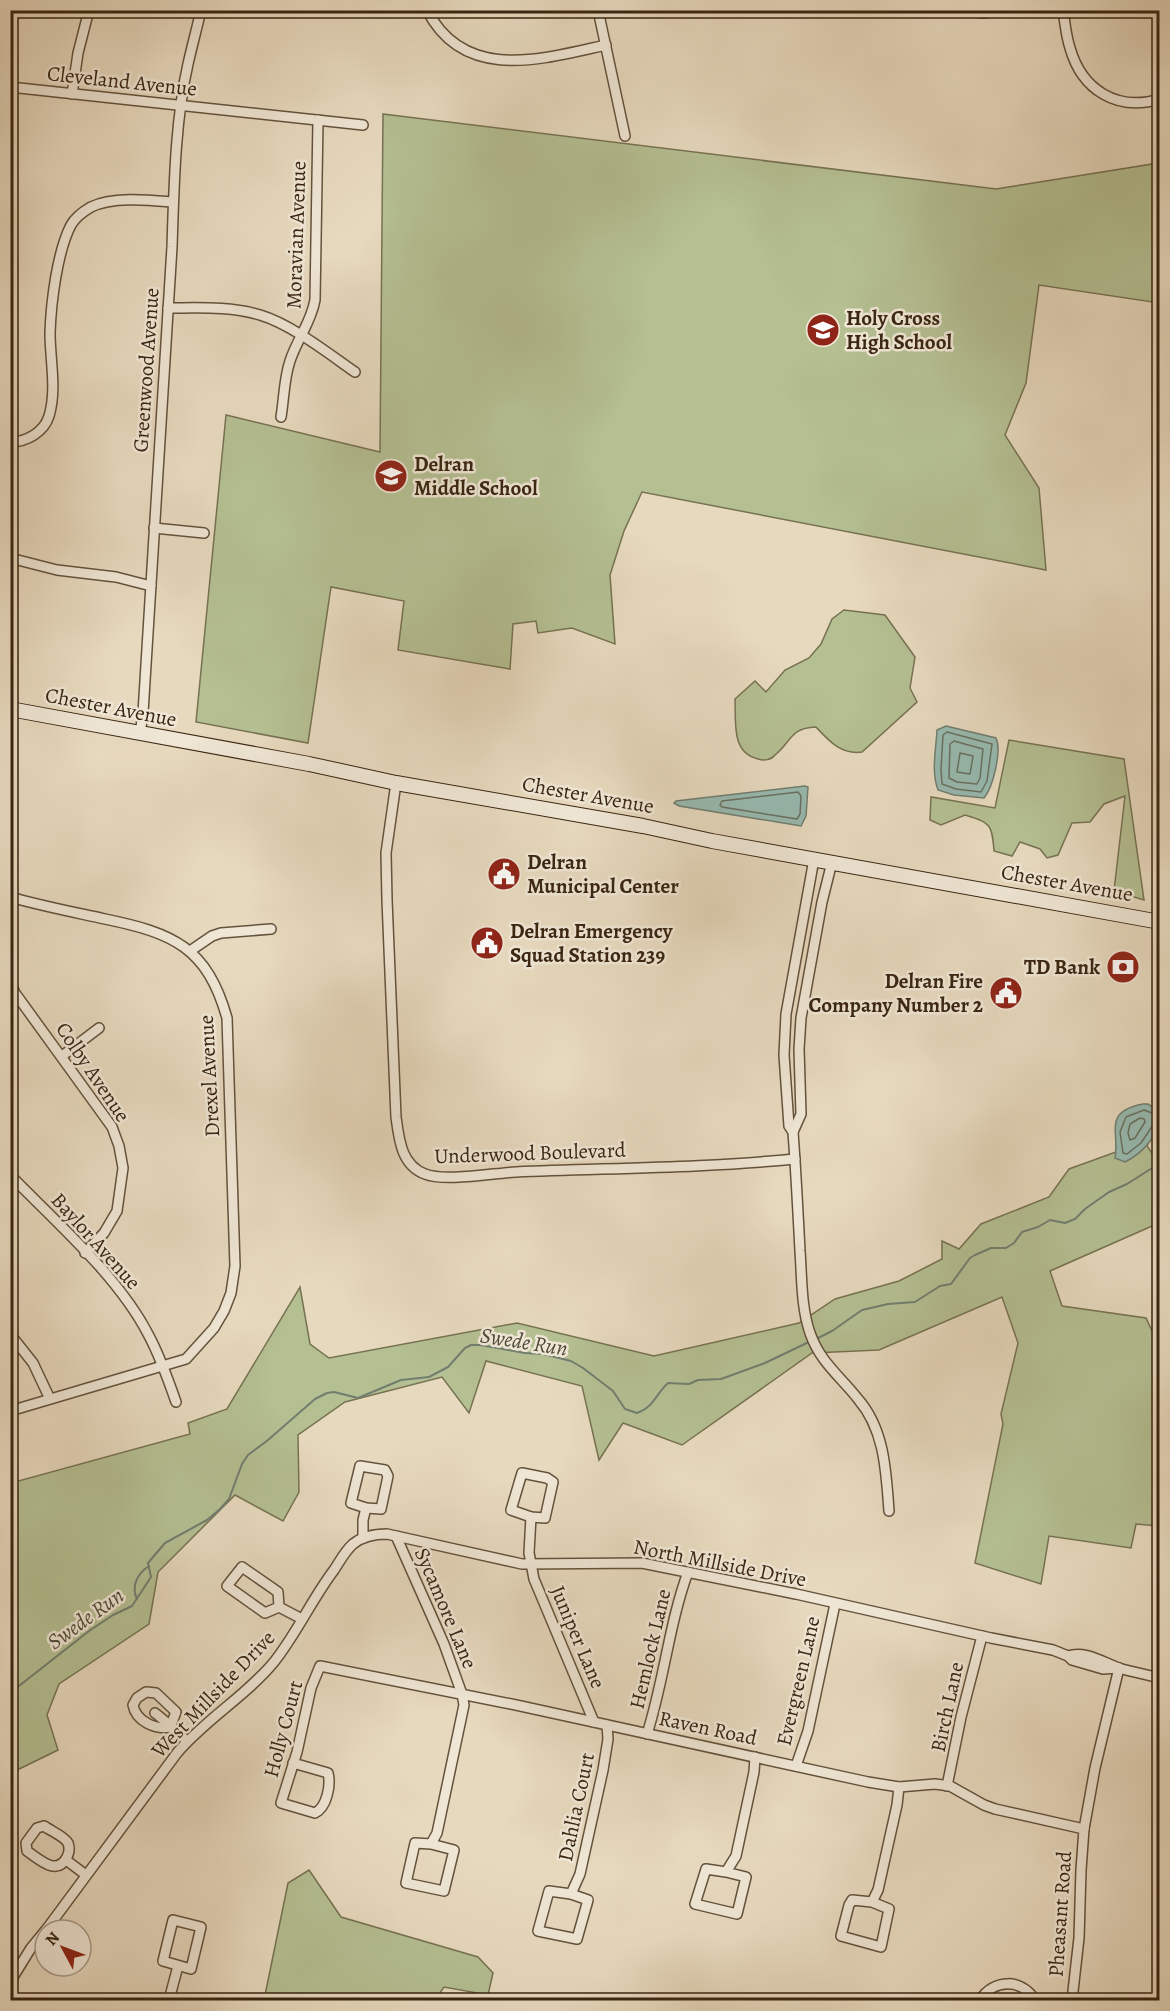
<svg xmlns="http://www.w3.org/2000/svg" width="1170" height="2011" font-family="Alegreya,serif">
	<style>
		.green { fill: #b4bf92; stroke: #767252; stroke-width: 1.5 }
		.water { fill: #97bab0; stroke: #717e70; stroke-width: 1.5 }
		.lines { fill: none; stroke-linecap: round; stroke-linejoin: round }
		.shore { stroke: #687060; stroke-width: 1.5 }
		.stream { stroke: #717e70; stroke-width: 2 }
		.street-casing { stroke: #64523c; stroke-width: 12 }
		.secondary-casing { stroke: #392511; stroke-width: 16 }
		.street { stroke: #efe6d5; stroke-width: 9 }
		.secondary { stroke: #efe6d5; stroke-width: 14 }
		.labels { text-anchor: middle; stroke-width: 5; stroke-linejoin: round; paint-order: stroke }
		.street-label { font-size: 21px; fill: #392511; stroke: #efe6d5 }
		.poi-label { font-size: 21px; font-weight: bold; fill: #392511; stroke: #efe6d5; text-anchor: start }
		.water-label { font-size: 22px; font-style: italic; fill: #504a39; stroke: #efe6d5 }
	</style>
	<rect width="100%" height="100%" fill="#e7d9be"/>
	<filter id="stains"><feTurbulence type="fractalNoise" baseFrequency=".00333" numOctaves="4"/><feColorMatrix values="0 0 0 0 .2 0 0 0 0 .09 0 0 0 0 .02 0 0 0 .5 -.17"/></filter>
	<radialGradient id="worn" r=".72"><stop offset=".6" stop-color="#630" stop-opacity="0"/><stop offset="1" stop-color="#630" stop-opacity=".3"/></radialGradient>
	<g class="green">
		<path d="M383 114 996 189 1159 163V303L1039 285 1026 383 1005 435 1039 488 1046 570 642 492 624 531 610 575 615 644 572 628 538 633 536 621 513 624 510 669 398 650 404 601 331 587 308 743 196 722 226 415 380 452Z"/>
		<path d="M844 610 885 615 915 657 910 688 917 702 862 752C841 755 829 741 816 727 790 728 792 741 775 755 771 760 764 761 758 759 731 753 736 722 735 699L755 681 766 692 785 670 809 658 821 644 832 619Z"/>
		<path d="M1009 740 1124 759 1144 900 1114 891 1125 796 1104 804 1090 822 1072 823 1058 855 1047 858 1040 849 1020 842 1012 856 994 851C992 823 990 823 965 815L941 825 930 820 931 797 995 808Z"/>
		<path d="M1118 1118 1159 1119 1147 1146 1155 1157 1159 1153V1223L1050 1271 1062 1306 1146 1318 1156 1339 1159 1341V1526L1136 1524 1131 1548 1049 1536 1041 1584 975 1563 1003 1424 1001 1414 1018 1343 1002 1297 879 1350 812 1353 682 1445 623 1423 599 1460 582 1386 486 1361 469 1413 442 1377 345 1402 298 1435 299 1492 283 1521 235 1495 158 1572 149 1624 59 1684 47 1715 58 1750 11 1773V1483L190 1434 188 1423 227 1409 300 1287 310 1344 329 1358 517 1323 654 1356 799 1323 835 1299 899 1281 942 1259V1241L959 1249 981 1224 1049 1197 1069 1169 1116 1152Z"/>
		<path d="M309 1870 341 1917 478 1957 493 1973 488 1995 444 1987 435 2000H264L288 1883Z"/>
	</g>
	<g class="water">
		<path d="M946 726 996 738C1002 751 993 787 984 798L954 795 938 790C931 772 936 750 937 730Z"/>
		<path d="M805 786 808 787 806 816 801 826 679 806 674 803 676 801Z"/>
		<path d="M1143 1104H1148L1159 1111C1163 1132 1143 1153 1125 1162L1115 1158C1120 1132 1102 1112 1143 1104Z"/>
	</g>
	<g class="lines">
		<g class="shore">
			<path d="M947 732 992 744 987 781 981 792 956 789 942 784 941 769 943 735Z"/>
			<path d="M954 741 983 749 980 778 977 784 957 782 949 778 950 744Z"/>
			<path d="M960 753 973 756 970 774 957 772Z"/>
			<path d="M798 792 801 796 800 814 797 819 722 807 720 805 722 801Z"/>
			<path d="M1160 1116 1144 1110 1126 1117 1120 1132 1123 1153 1127 1154 1141 1143 1153 1125 1160 1123"/>
			<path d="M1140 1118 1144 1119 1145 1122 1135 1138 1130 1140 1128 1133 1130 1124Z"/>
		</g>
		<g class="stream">
			<path d="M816 1339 832 1331 862 1310 888 1304 915 1302 940 1286 951 1284 970 1258 975 1255 991 1248H1006L1014 1243 1022 1232 1038 1227 1050 1220 1065 1223 1075 1219 1085 1209 1109 1192 1127 1184 1160 1163"/>
			<path d="M137 1599C131 1586 137 1574 149 1566"/>
			<path d="M10 1693 89 1631 113 1615 132 1606 151 1577 148 1563 165 1543 207 1520 220 1509 229 1499 242 1464 248 1455 268 1440 315 1399 327 1393 334 1392 358 1398 401 1380 429 1377 448 1367 465 1348 471 1345H480L525 1353 543 1354 571 1361 583 1368 613 1391 625 1409 637 1413C653 1408 656 1394 668 1383L689 1384 698 1380 721 1379 765 1363 811 1341"/>
		</g>
		<g class="street-casing">
			<g id="street">
				<path d="M427 10C464 83 543 59 606 45"/>
				<path d="M598 10 625 136"/>
				<path d="M963 10 983 13 1004 10"/>
				<path d="M1063 10C1065 23 1066 36 1070 48 1082 90 1117 112 1160 99"/>
				<path d="M10 87 363 125"/>
				<path d="M72 94 78 53 89 10"/>
				<path d="M168 308C198 308 231 306 260 315 291 324 329 354 355 372"/>
				<path d="M281 417C284 399 284 378 290 361 297 339 311 323 315 300L318 120"/>
				<path d="M10 442C27 442 44 432 49 416 57 389 50 360 50 333 51 303 57 252 71 225 75 218 84 211 91 207 112 196 150 200 173 202"/>
				<path d="M154 528 204 533"/>
				<path d="M10 558 57 570 116 577 151 586"/>
				<path d="M140 734 143 713 172 247C174 188 175 121 188 64 192 46 197 28 201 10"/>
				<path d="M396 783 386 853 387 900 396 1117C399 1139 401 1165 425 1174 444 1182 494 1173 516 1172 609 1168 702 1168 795 1159"/>
				<path d="M814 859 786 1014 784 1055 789 1126 793 1132C796 1172 798 1212 800 1251 802 1278 801 1307 810 1333 820 1362 840 1376 858 1399 885 1430 886 1472 889 1511"/>
				<path d="M10 897C42 906 73 912 105 919 173 933 207 947 227 1018L235 1266 231 1293 224 1311 214 1328 186 1359 10 1411"/>
				<path d="M190 951 212 936 221 933 271 929"/>
				<path d="M10 981 15 993 112 1127 119 1146 123 1168 117 1211 104 1233 85 1253"/>
				<path d="M62 1056 99 1028"/>
				<path d="M793 1132 801 1114 799 1049 801 1018 822 902 832 862"/>
				<path d="M10 1175C56 1222 118 1276 148 1334 160 1356 168 1379 176 1402"/>
				<path d="M10 1334 33 1363 50 1399"/>
				<path d="M360 1466 385 1470 388 1476 381 1509 366 1508 351 1503Z"/>
				<path d="M522 1473 547 1478 553 1482 545 1518 531 1517 511 1510Z"/>
				<path d="M531 1517 529 1553 534 1579 594 1722"/>
				<path d="M396 1536 444 1644 462 1694 464 1705 437 1833 431 1844 415 1843 406 1883 444 1891 454 1850 431 1844"/>
				<path d="M363 1538V1520L366 1508"/>
				<path d="M279 1607 265 1613 227 1586 242 1567 278 1592 279 1607 302 1619"/>
				<path d="M1068 1656C1087 1650 1105 1664 1122 1669 1134 1672 1147 1675 1160 1678"/>
				<path d="M146 1692 156 1693 176 1712 170 1727C155 1730 136 1721 133 1705L137 1698Z"/>
				<path d="M155 1713C167 1722 176 1732 187 1741"/>
				<path d="M647 1734C664 1681 669 1624 688 1572"/>
				<path d="M293 1763 328 1773C331 1785 327 1807 315 1813L281 1803 297 1752 311 1688 320 1666 516 1705 868 1782 899 1787 935 1784 950 1786 984 1805 995 1809 1084 1829"/>
				<path d="M796 1766 808 1731 835 1604"/>
				<path d="M947 1786 961 1717 982 1636"/>
				<path d="M44 1826C51 1831 64 1836 68 1843 70 1848 69 1853 67 1857 57 1877 39 1859 27 1851L26 1843 37 1828Z"/>
				<path d="M66 1860 86 1875"/>
				<path d="M726 1872 746 1877 737 1914 695 1904 706 1869 726 1872 736 1856 754 1772 755 1757"/>
				<path d="M549 1891 571 1894 588 1900 577 1939 538 1931Z"/>
				<path d="M571 1894 580 1874 603 1770 608 1739 607 1725"/>
				<path d="M872 1902 889 1909 881 1947 841 1936 849 1905 852 1900 872 1902 878 1890 897 1805 899 1787"/>
				<path d="M173 1920 201 1927 191 1969 163 1961Z"/>
				<path d="M46 1930 177 1753C206 1719 247 1695 274 1662 297 1633 312 1599 334 1570 340 1561 345 1551 353 1544 363 1536 375 1534 387 1534L522 1564 642 1563 796 1594 991 1638 1053 1650 1068 1656 1072 1660 1103 1669 1119 1668"/>
				<path d="M10 1982 31 1948 45 1931"/>
				<path d="M169 2000 178 1966"/>
				<path d="M980 2000C994 1979 1021 1978 1035 2000"/>
				<path d="M1072 2000 1079 1938 1081 1870 1084 1829 1095 1768 1119 1668"/>
			</g>
		</g>
		<g class="secondary-casing">
			<path id="secondary" d="M10 709 309 764 396 783 643 826 712 841 1160 922"/>
		</g>
		<use href="#street" class="street"/>
		<use href="#secondary" class="secondary"/>
	</g>
	<defs>
		<g id="school-disc" transform="scale(1.725)"><circle r="9.5" fill="#8f2418" stroke="#efe6d5"/><path d="M0-5L7-2L0 1L-7-2ZM-4 1L0 2.5L4 1V4Q0 6-4 4Z" fill="#fff"/></g>
		<g id="civic-disc" transform="scale(1.725)"><circle r="9.5" fill="#8f2418" stroke="#efe6d5"/><path d="M-.6-6.5H3V-4.5H.6V-3L4-1V1h2V6H-6V1h2V-1L-.6-3ZM-1.2 2.5V6h2.4V2.5Z" fill="#fff"/></g>
		<g id="bank-disc" transform="scale(1.725)"><circle r="9.5" fill="#8f2418" stroke="#efe6d5"/><path d="M-6-4H6V4H-6ZM0-2.3a2.3 2.3 0 1 0 0 4.6a2.3 2.3 0 1 0 0-4.6Z" fill="#fff"/></g>
	</defs>
	<g fill-rule="evenodd">
		<use href="#school-disc" x="823" y="330"/>
		<use href="#school-disc" x="391" y="476"/>
		<use href="#civic-disc" x="504" y="874"/>
		<use href="#civic-disc" x="487" y="943"/>
		<use href="#bank-disc" x="1123" y="967"/>
		<use href="#civic-disc" x="1006" y="993"/>
	</g>
	<g class="labels">
		<g class="street-label">
			<text transform="translate(122 81) rotate(6)" y="7">Cleveland Avenue</text>
			<text transform="translate(296 235) rotate(-88)" y="7">Moravian Avenue</text>
			<text transform="translate(146 370) rotate(-86)" y="7">Greenwood Avenue</text>
			<text transform="translate(111 707) rotate(11)" y="7">Chester Avenue</text>
			<text transform="translate(588 795) rotate(10)" y="7">Chester Avenue</text>
			<text transform="translate(1067 883) rotate(10)" y="7">Chester Avenue</text>
			<text transform="translate(93 1072) rotate(56)" y="7">Colby Avenue</text>
			<text transform="translate(209 1076) rotate(-93)" y="7">Drexel Avenue</text>
			<text transform="translate(530 1153) rotate(-2)" y="7">Underwood Boulevard</text>
			<text transform="translate(96 1241) rotate(48)" y="7">Baylor Avenue</text>
			<text transform="translate(720 1563) rotate(11)" y="7">North Millside Drive</text>
			<text transform="translate(446 1608) rotate(67)" y="7">Sycamore Lane</text>
			<text transform="translate(578 1637) rotate(67)" y="7">Juniper Lane</text>
			<text transform="translate(650 1649) rotate(-77)" y="7">Hemlock Lane</text>
			<text transform="translate(798 1681) rotate(-77)" y="7">Evergreen Lane</text>
			<text transform="translate(213 1694) rotate(-46)" y="7">West Millside Drive</text>
			<text transform="translate(947 1707) rotate(-78)" y="7">Birch Lane</text>
			<text transform="translate(708 1728) rotate(12)" y="7">Raven Road</text>
			<text transform="translate(283 1729) rotate(-75)" y="7">Holly Court</text>
			<text transform="translate(576 1807) rotate(-78)" y="7">Dahlia Court</text>
			<text transform="translate(1060 1914) rotate(-86)" y="7">Pheasant Road</text>
		</g>
		<g class="poi-label">
			<text x="846" y="325">Holy Cross<tspan x="846" dy="24">High School</tspan></text>
			<text x="414" y="471">Delran<tspan x="414" dy="24">Middle School</tspan></text>
			<text x="527" y="869">Delran<tspan x="527" dy="24">Municipal Center</tspan></text>
			<text x="510" y="938">Delran Emergency<tspan x="510" dy="24">Squad Station 239</tspan></text>
			<text x="1100" y="974" text-anchor="end">TD Bank</text>
			<text x="983" y="988" text-anchor="end">Delran Fire<tspan x="983" dy="24">Company Number 2</tspan></text>
		</g>
		<g class="water-label">
			<text transform="translate(524 1341) rotate(9)" y="8">Swede Run</text>
			<text transform="translate(85 1618) rotate(-36)" y="8">Swede Run</text>
		</g>
	</g>
	<rect width="1170" height="2011" fill="none" stroke="#e7d9be" stroke-width="36"/>
	<rect x="12" y="12" width="1146" height="1987" fill="none" stroke="#392511" stroke-width="3"/>
	<rect x="18" y="18" width="1134" height="1975" fill="none" stroke="#392511" stroke-width="1.5"/>
	<g transform="translate(63 1948) rotate(311)"><circle r="28" fill="#efe6d5" stroke="#a69987" stroke-width="1.5"/>
	<path d="M0-4.5L10 22L0 15L-10 22Z" fill="#8f2418"/>
	<text y="-9" font-size="16" font-weight="bold" text-anchor="middle" fill="#392511">N</text>
	</g>
	<rect width="100%" height="100%" filter="url(#stains)"/>
	<rect width="100%" height="100%" fill="url(#worn)"/>
</svg>
